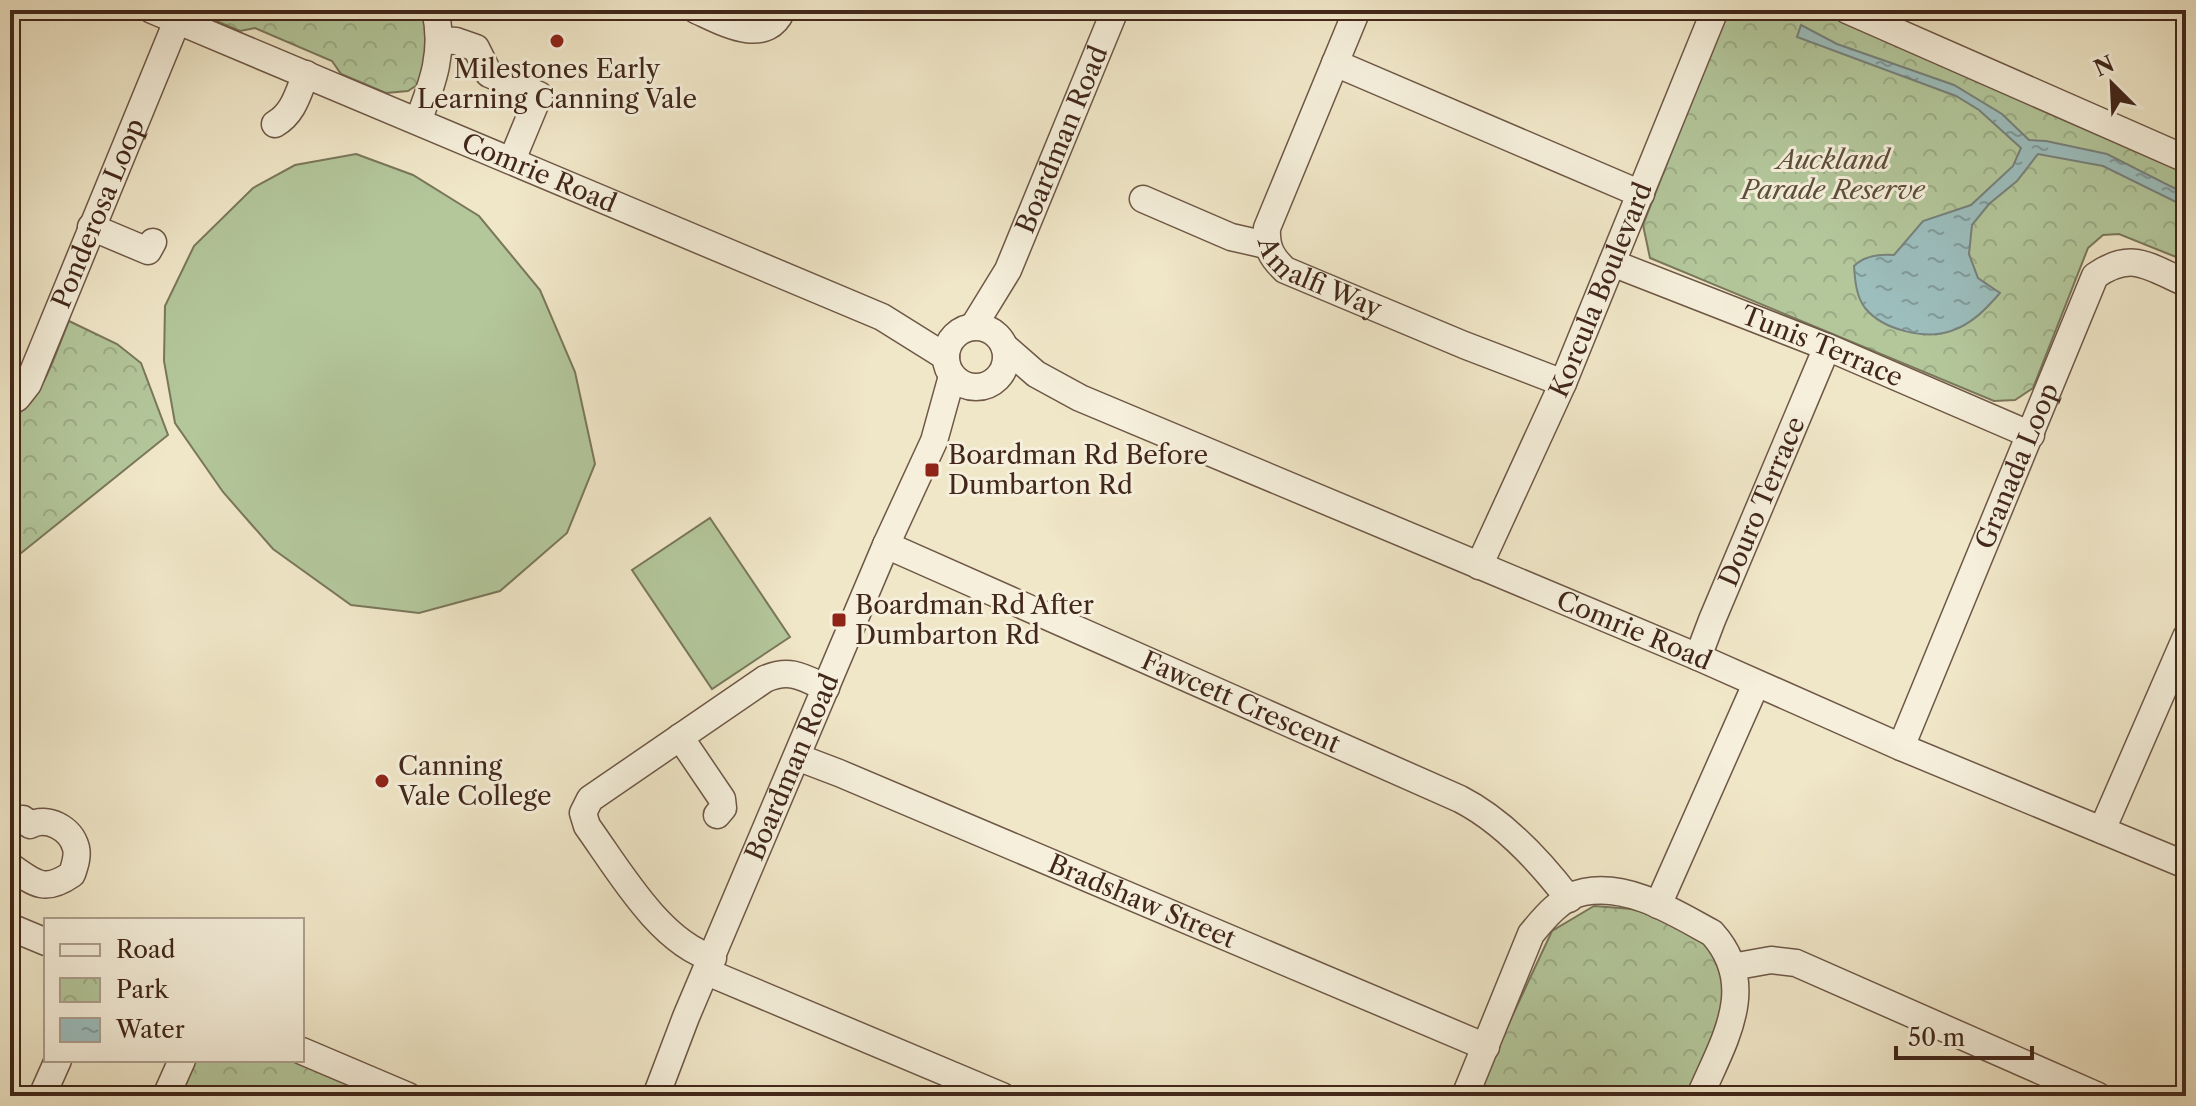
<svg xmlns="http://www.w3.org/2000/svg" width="2196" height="1106" font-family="'Libre Caslon Text',serif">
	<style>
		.park { fill: url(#park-crowns); stroke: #7a775b; stroke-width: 2 }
		.garden { fill: #b3c79b; stroke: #7a775b; stroke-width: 2 }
		.water { fill: url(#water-ripples); stroke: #78827c; stroke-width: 2 }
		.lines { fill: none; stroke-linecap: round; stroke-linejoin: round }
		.minor-casing { stroke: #6e5746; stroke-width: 29 }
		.minor { stroke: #f5efdb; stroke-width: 26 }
		.poi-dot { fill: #8f2418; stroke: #f5efdb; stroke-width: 3 }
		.labels { text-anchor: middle; stroke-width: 6; stroke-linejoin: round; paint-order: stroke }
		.poi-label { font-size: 26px; fill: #42271b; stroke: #f5efdb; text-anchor: start }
		.street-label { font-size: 26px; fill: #42271b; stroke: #f5efdb }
		.park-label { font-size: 26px; font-style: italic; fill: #5e4f3b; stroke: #f5efdb }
	</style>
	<defs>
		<pattern id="park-crowns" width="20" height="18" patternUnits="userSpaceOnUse" patternTransform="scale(2)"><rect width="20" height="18" fill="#b3c79b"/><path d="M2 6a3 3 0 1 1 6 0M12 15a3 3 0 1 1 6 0" fill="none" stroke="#9bab85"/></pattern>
		<pattern id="water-ripples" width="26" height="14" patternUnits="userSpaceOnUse" patternTransform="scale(2)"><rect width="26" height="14" fill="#9cbebd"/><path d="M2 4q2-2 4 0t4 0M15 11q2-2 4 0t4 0" fill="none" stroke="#819a99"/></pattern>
	</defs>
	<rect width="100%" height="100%" fill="#f0e7c8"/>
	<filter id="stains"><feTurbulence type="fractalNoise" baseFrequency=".0025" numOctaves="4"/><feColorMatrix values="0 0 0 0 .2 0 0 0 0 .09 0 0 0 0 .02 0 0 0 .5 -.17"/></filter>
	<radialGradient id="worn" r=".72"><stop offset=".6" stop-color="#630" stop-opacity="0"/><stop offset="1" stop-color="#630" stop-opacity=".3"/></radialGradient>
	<g class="park">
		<path d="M190 10H426L430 34 420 83 408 91 386 93 341 74 332 61 255 28 240 31Z"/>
		<path d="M1727 10H1831L1836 16 2186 168V261L2119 234 2103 235 2088 248 2033 388 2015 400 1994 401 1650 258 1643 225Z"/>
		<path d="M69 321 117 344 141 363 168 435 10 562V417C40 410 57 348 69 321Z"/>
		<path d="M1594 906 1671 912 1721 942 1738 987 1694 1096H1478L1495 1053 1552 931Z"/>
		<path d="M189 1060H299L383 1096H174Z"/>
	</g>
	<g class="garden">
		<path d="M356 154 413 175 479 216 540 290 575 372 595 464 567 533 500 591 419 613 351 605 273 549 223 492 175 423 164 361 165 306 194 246 253 188 295 165Z"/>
		<path d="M710 518 790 637 712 689 632 570Z"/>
	</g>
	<path class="water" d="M1801 25 1837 44 1954 85 2002 114 2029 140 2046 141 2107 154 2186 194V207L2103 166 2038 154 2017 181 1989 204 1972 225 1969 254 1978 278 2000 293C1986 309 1972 324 1951 331 1925 340 1883 330 1865 308 1856 296 1855 280 1854 266 1865 255 1880 254 1894 255L1923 221 1971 205 2013 166 2021 148 1979 110 1956 96 1797 37Z"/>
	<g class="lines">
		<g class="minor-casing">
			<g id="minor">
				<path id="s1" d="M152 10 882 317 946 357"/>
				<path d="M696 10C721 21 766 48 782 10"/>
				<path id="s2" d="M1357 10 1267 228C1266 247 1271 257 1285 270L1464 345 1563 383"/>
				<path d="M1847 10 2186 159"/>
				<path d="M439 40 456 41 476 48 489 74 539 95 512 160"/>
				<path d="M1335 63 1641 194"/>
				<path d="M418 121C433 83 445 50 435 10"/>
				<path d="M275 124C294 113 298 93 306 74"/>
				<path d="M1143 199 1231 237 1266 245"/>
				<path d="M91 227 148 251 153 242"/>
				<path id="s3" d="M1612 263 1827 347 2031 435"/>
				<circle cx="976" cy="357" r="30"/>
				<path id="s4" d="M973 327 1008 270 1115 10"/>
				<path id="s5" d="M1005 347 1036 374 1080 398 1698 657 1901 747 2186 865"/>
				<path id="s6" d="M10 401 17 398 28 384 177 21"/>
				<path id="s7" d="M886 545 1460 799C1503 821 1539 860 1569 899"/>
				<path id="s8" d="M1479 566 1563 383 1715 10"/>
				<path id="s9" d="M1698 657 1712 620 1827 347"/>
				<path d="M680 737 722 799 723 808 717 815"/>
				<path id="s10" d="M1901 747 2095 276C2132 250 2149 267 2186 283"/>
				<path id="s11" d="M797 757 839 773 1486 1047"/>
				<path d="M2102 830 2186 637"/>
				<path d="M10 866C35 884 45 893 72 874 75 865 78 856 76 848 71 828 47 816 30 825L23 819"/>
				<path d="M1658 905 1756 684"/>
				<path d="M10 927 46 942"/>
				<path d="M713 958C660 943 618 869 587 826L583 813 590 799 765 679C790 668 803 677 826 688"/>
				<path d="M1732 967 1771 960 1796 963 2098 1096"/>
				<path d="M707 972 1002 1096"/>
				<path d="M302 1051 408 1096"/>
				<path d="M42 1096 58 1060"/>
				<path d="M166 1096 182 1060"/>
				<path id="s12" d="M656 1096 686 1017 886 545 934 441 952 376"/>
				<path d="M1465 1096 1531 934C1544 918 1562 896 1584 892 1629 883 1675 913 1712 933 1760 986 1723 1042 1700 1096"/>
			</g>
		</g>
		<use href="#minor" class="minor"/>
	</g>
	<g class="poi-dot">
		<circle cx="557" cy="41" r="8"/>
		<rect x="924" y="462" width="16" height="16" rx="4"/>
		<rect x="831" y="612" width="16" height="16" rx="4"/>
		<circle cx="382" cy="781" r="8"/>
	</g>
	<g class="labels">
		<g class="poi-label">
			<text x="557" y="78" text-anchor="middle">Milestones Early<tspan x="557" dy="30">Learning Canning Vale</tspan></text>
			<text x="948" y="464">Boardman Rd Before<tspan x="948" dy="30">Dumbarton Rd</tspan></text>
			<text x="855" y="614">Boardman Rd After<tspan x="855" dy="30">Dumbarton Rd</tspan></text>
			<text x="398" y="775">Canning<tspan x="398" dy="30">Vale College</tspan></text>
		</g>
		<g class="street-label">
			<text dy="9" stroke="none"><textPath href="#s4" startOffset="208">Boardman Road</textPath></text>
			<text dy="9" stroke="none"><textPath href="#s1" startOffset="420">Comrie Road</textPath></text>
			<text dy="9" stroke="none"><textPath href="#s6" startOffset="210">Ponderosa Loop</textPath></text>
			<text dy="9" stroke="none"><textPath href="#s2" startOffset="316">Amalfi Way</textPath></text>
			<text dy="9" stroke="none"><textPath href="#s8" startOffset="302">Korcula Boulevard</textPath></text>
			<text dy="9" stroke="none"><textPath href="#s3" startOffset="226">Tunis Terrace</textPath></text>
			<text dy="9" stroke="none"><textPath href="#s10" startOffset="304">Granada Loop</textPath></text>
			<text dy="9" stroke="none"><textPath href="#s9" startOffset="168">Douro Terrace</textPath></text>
			<text dy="9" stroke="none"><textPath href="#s5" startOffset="692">Comrie Road</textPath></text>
			<text dy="9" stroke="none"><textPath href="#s7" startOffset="388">Fawcett Crescent</textPath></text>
			<text dy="9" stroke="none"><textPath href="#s12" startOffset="356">Boardman Road</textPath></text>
			<text dy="9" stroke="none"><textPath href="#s11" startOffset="374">Bradshaw Street</textPath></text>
		</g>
		<g class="park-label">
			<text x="1833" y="169">Auckland<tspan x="1833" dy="30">Parade Reserve</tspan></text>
		</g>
	</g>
	<rect width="2196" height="1106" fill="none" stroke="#f0e7c8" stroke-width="40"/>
	<rect x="12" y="12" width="2172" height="1082" fill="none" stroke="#42271b" stroke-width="4"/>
	<rect x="20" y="20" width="2156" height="1066" fill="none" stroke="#42271b" stroke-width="2"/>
	<rect x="44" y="918" width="260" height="144" fill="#f5efdb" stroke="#ad9f8e" stroke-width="2"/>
	<rect x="60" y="944" width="40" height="12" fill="#f5efdb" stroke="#ad9f8e" stroke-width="2"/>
	<text x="116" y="958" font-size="24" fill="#42271b">Road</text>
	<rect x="60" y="978" width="40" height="24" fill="url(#park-crowns)" stroke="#ad9f8e" stroke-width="2"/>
	<text x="116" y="998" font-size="24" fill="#42271b">Park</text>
	<rect x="60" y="1018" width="40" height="24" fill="url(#water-ripples)" stroke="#ad9f8e" stroke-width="2"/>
	<text x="116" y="1038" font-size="24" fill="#42271b">Water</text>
	<g transform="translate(2112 84) rotate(336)" stroke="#f5efdb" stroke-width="6" paint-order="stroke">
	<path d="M0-6L14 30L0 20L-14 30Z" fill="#42271b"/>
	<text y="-12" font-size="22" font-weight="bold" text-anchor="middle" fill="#42271b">N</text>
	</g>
	<path d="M1896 1046v12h136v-12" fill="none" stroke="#42271b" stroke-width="4"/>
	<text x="1908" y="1046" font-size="24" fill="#42271b" stroke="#f5efdb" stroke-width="6" paint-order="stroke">50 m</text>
	<rect width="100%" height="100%" filter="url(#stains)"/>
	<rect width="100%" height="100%" fill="url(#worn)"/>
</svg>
